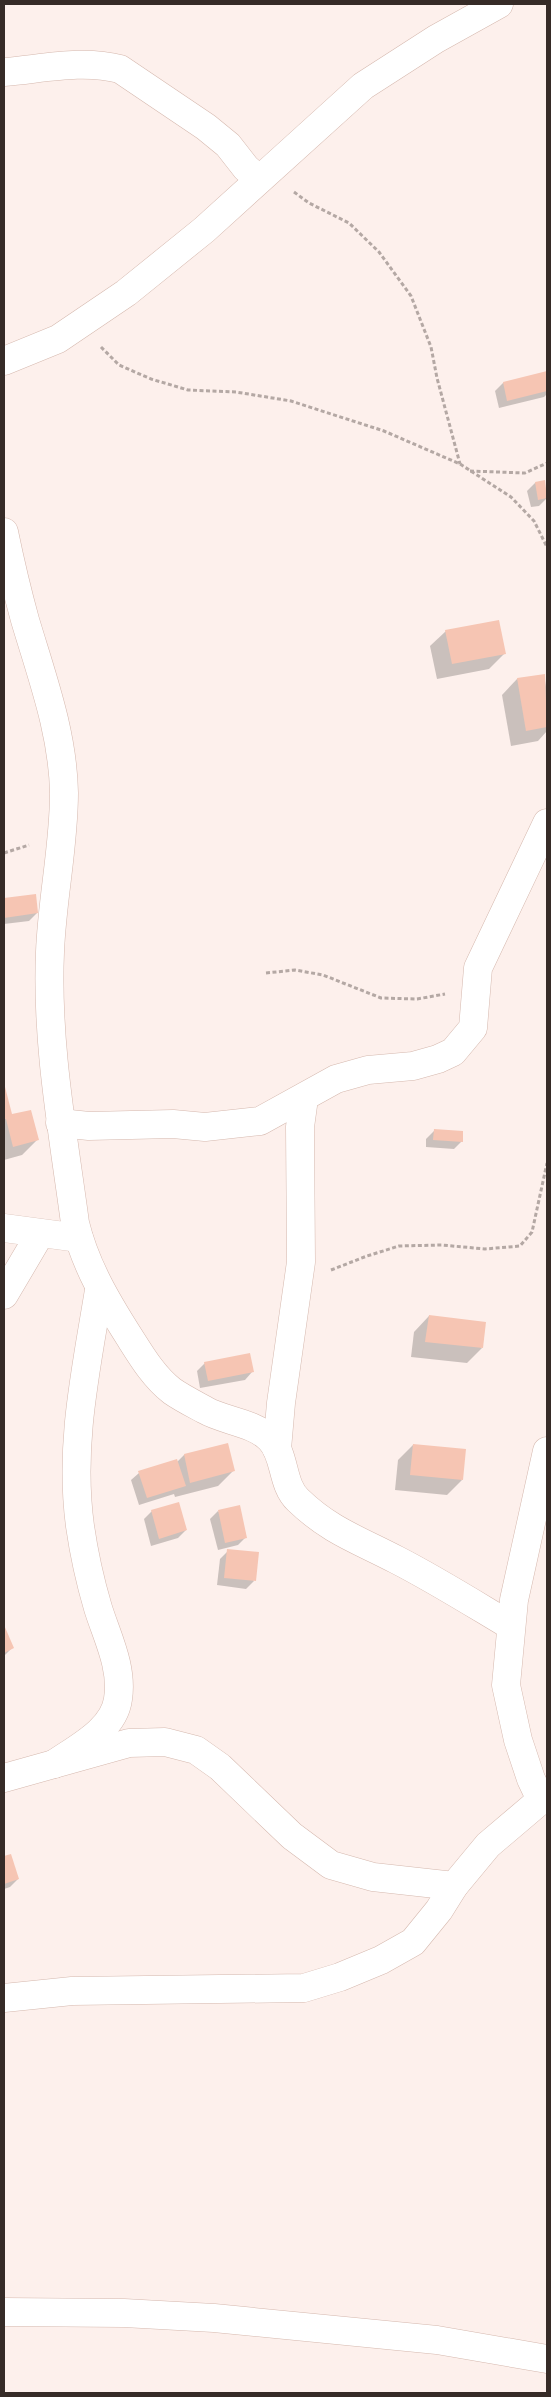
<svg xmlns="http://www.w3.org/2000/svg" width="551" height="2397" font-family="Ubuntu,sans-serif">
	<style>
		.shadow { fill: #0003 }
		.building { fill: #f6c5b3 }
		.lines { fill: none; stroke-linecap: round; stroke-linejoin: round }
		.minor-casing { stroke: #d5b8ae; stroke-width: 29 }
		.path { stroke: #b4a8a4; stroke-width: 3; stroke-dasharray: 4 2.5; stroke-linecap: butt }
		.minor { stroke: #fff; stroke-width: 28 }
	</style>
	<rect width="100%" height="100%" fill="#fdf0ec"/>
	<g class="shadow">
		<path d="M547 372V394L544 397 499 408 495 391 503 383Z"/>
		<path d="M544 481 547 498 539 506 531 507 527 491 535 483Z"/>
		<path d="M446 631 504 654 489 669 437 679 430 646Z"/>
		<path d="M544 675 547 693V731L538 741 511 746 502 695 517 679Z"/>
		<path d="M35 895 37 913 29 921 4 924V899Z"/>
		<path d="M4 1088 11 1115 37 1140 22 1155 4 1160Z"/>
		<path d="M434 1131 462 1141 454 1149 426 1147V1139Z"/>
		<path d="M429 1316 482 1348 467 1363 411 1357 414 1332Z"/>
		<path d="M205 1363 252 1372 245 1380 200 1388 197 1371Z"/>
		<path d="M227 1444 233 1471 218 1486 175 1497 174 1494 139 1505 131 1480 139 1473 177 1462 184 1455Z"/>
		<path d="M413 1445 462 1480 447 1495 395 1490 398 1460Z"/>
		<path d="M152 1511 186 1530 178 1538 151 1546 144 1519Z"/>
		<path d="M218 1511 246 1537 238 1545 218 1550 210 1519Z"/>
		<path d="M228 1551 254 1581 246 1589 217 1585 220 1559Z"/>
		<path d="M4 1628 12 1648 4 1656Z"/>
		<path d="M10 1855 18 1879 10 1887 4 1889V1857Z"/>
	</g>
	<g class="building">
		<path d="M547 371V391L507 401 503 382Z"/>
		<path d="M545 480 547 498 538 500 535 482Z"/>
		<path d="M499 620 506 654 452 664 445 630Z"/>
		<path d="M545 674 547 727 526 731 517 678Z"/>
		<path d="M36 894 38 913 4 918V898Z"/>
		<path d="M4 1083 12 1114 31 1110 39 1140 13 1147 6 1119H4Z"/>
		<path d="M434 1129 463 1131V1142L433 1140Z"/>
		<path d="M429 1315 486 1322 483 1348 425 1342Z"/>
		<path d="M250 1353 254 1372 208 1381 204 1362Z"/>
		<path d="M228 1443 235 1471 190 1483 184 1454Z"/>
		<path d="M413 1444 466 1449 463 1480 410 1475Z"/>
		<path d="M177 1459 186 1486 147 1498 138 1471Z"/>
		<path d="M179 1502 187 1530 159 1539 151 1510Z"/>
		<path d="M240 1505 247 1538 225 1543 218 1510Z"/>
		<path d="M227 1549 259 1552 256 1581 224 1578Z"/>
		<path d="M4 1625 14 1648 4 1653Z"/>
		<path d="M11 1854 19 1879 4 1884V1856Z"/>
	</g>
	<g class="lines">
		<g class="minor-casing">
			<g id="minor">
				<path d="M4 72C42 69 82 59 120 69L206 127 228 145 246 168 259 179"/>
				<path d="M4 361 58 339 126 293 204 230 363 86 436 39 499 4"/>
				<path d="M4 532C10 561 17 591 25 620 42 677 63 733 64 793 64 846 52 899 50 952 46 1043 63 1133 75 1223 85 1265 107 1302 130 1338 142 1357 154 1377 172 1391 182 1398 194 1404 205 1410 224 1421 253 1422 270 1439 286 1455 281 1484 298 1500 330 1531 359 1540 397 1560 436 1580 474 1604 511 1626"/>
				<path d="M60 1123 89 1126 173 1124 205 1127 260 1121 336 1079 368 1070 413 1066 438 1059 453 1052 473 1028 478 968 547 823"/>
				<path d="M4 1228 79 1238"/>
				<path d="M4 1295 40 1234"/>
				<path d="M277 1449 281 1403 301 1262 300 1127 304 1098"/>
				<path d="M54 1764C77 1748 114 1730 118 1699 123 1667 107 1637 98 1608 90 1581 84 1554 80 1526 69 1445 86 1370 99 1290"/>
				<path d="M4 1778 129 1743 165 1742 196 1750 220 1767 292 1836 331 1865 373 1877 454 1886"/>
				<path d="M541 1800 531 1779 518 1740 506 1685 514 1600 547 1451"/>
				<path d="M4 1998 72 1991 304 1988 340 1977 381 1960 413 1942 439 1910 454 1886 488 1845 541 1800 547 1799"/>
				<path d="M4 2312 124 2313 214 2318 437 2340 547 2359"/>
			</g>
		</g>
		<g class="path">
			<path d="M294 192 309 203 349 223 379 252 411 296 431 347 437 378 460 464"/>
			<path d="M101 347 119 365 151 379 188 390 236 392 291 401 384 431 460 464 511 497 534 521 547 547"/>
			<path d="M470 471 525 473 547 463"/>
			<path d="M4 853 29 845"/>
			<path d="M266 973 295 970 323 975 381 998 417 999 445 994"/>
			<path d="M331 1270 367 1256 399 1246 442 1245 485 1249 520 1246 532 1232 547 1163"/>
		</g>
		<use href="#minor" class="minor"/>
	</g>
	<rect width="551" height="2397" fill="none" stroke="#362b27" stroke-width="10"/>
</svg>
